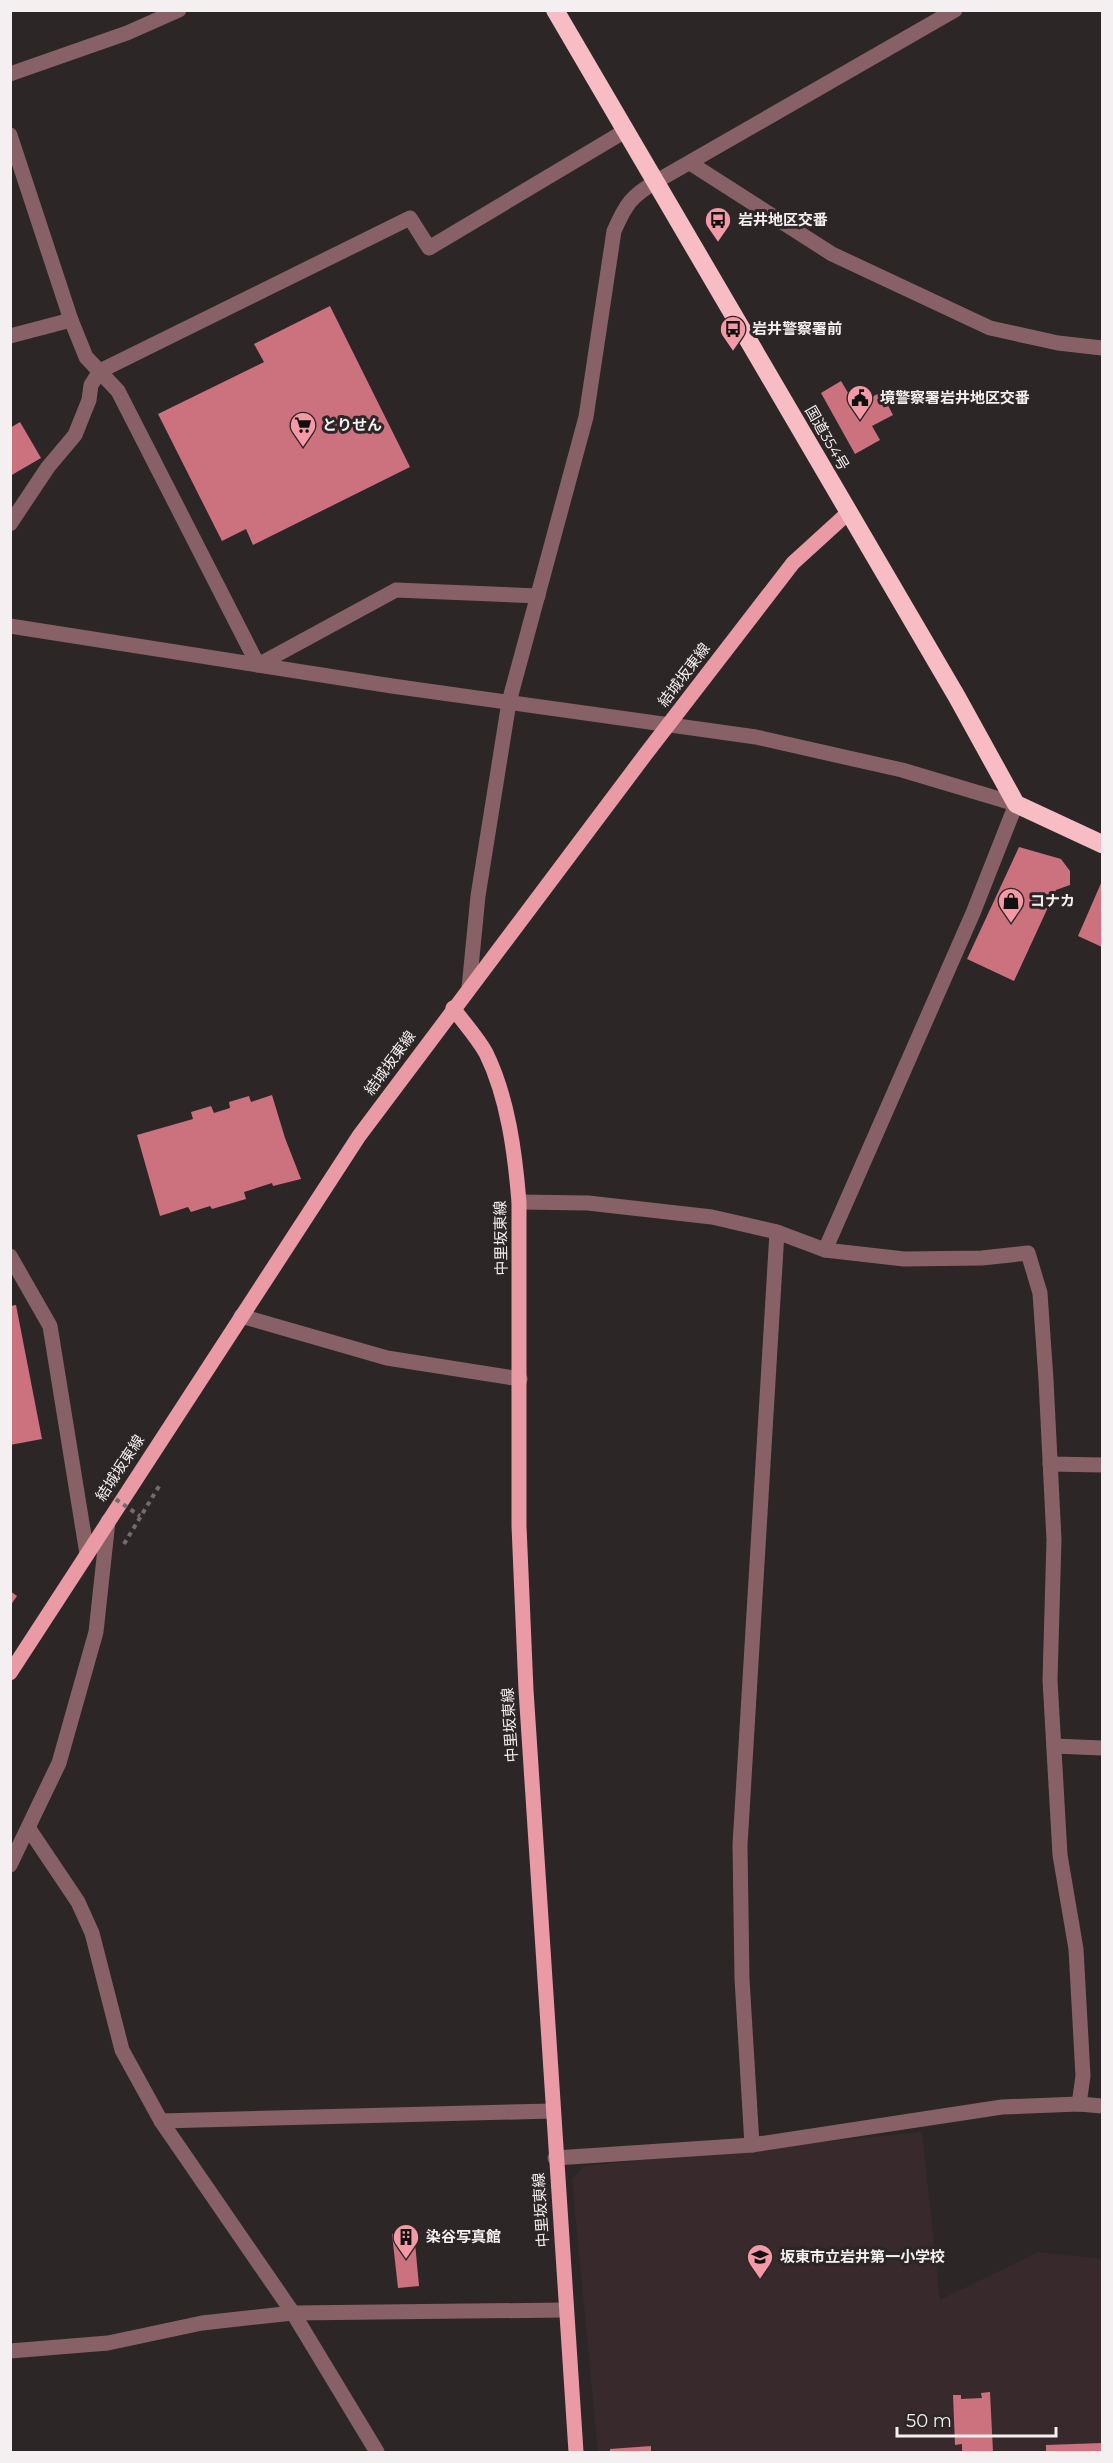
<svg xmlns="http://www.w3.org/2000/svg" width="1113" height="2463" font-family="Montserrat,'Noto Sans JP',sans-serif">
	<style>
		.built { fill: #382a2c }
		.building { fill: #cc727f }
		.lines { fill: none; stroke-linecap: round; stroke-linejoin: round }
		.path { stroke: #726c6d; stroke-width: 4; stroke-dasharray: 4.5 4.5; stroke-linecap: butt }
		.minor { stroke: #886166; stroke-width: 15 }
		.major { stroke: #ea9aa4; stroke-width: 15 }
		.highway { stroke: #f8bdc4; stroke-width: 18 }
		.path-bridge { stroke: #726c6d; stroke-width: 4; stroke-dasharray: 4.5 4.5; stroke-linecap: butt }
		.labels { text-anchor: middle; stroke-width: 6; stroke-linejoin: round; paint-order: stroke }
		.poi-label { font-size: 15px; font-weight: bold; fill: #f4eff0; stroke: #2c2626; text-anchor: start }
		.street-label { font-size: 15px; fill: #f4eff0; stroke: #2c2626 }
	</style>
	<rect width="100%" height="100%" fill="#2c2626"/>
	<path class="built" d="M922 2132 940 2300 1038 2252 1102 2259V2452H598L572 2179 584 2166Z"/>
	<g class="building">
		<path d="M330 306 410 467 253 545 246 529 222 541 158 414 264 362 254 344Z"/>
		<path d="M841 381 856 406 881 392 893 415 872 426 880 440 855 454 821 393Z"/>
		<path d="M20 422 41 458 10 476V428Z"/>
		<path d="M1019 847 1061 859 1070 871V885L1056 890 1014 981 967 959Z"/>
		<path d="M1102 881V947L1078 936Z"/>
		<path d="M272 1095 285 1138 301 1179 273 1186 272 1183 244 1192 246 1199 212 1209 210 1206 191 1212 188 1207 160 1216 137 1135 193 1119 191 1112 211 1106 214 1113 230 1108 229 1102 249 1096 251 1102Z"/>
		<path d="M16 1305 42 1439 10 1445V1306Z"/>
		<path d="M10 1591 17 1596 10 1606Z"/>
		<path d="M414 2232 419 2286 398 2288 392 2234Z"/>
		<path d="M990 2392 993 2452H962V2444L955 2445 953 2395H961V2399L982 2398 981 2393Z"/>
		<path d="M1102 2443V2452H1046V2445Z"/>
		<path d="M651 2446V2452H610V2449Z"/>
	</g>
	<g class="lines">
		<g class="path">
			<path d="M94 1497H99L105 1488"/>
			<path d="M124 1544 161 1483"/>
		</g>
		<g class="minor">
			<path d="M10 74 127 33 179 10"/>
			<path d="M10 135 71 320 86 357 118 391 258 665 396 590 538 596"/>
			<path d="M690 163 832 254 990 328 1058 343 1102 348"/>
			<path d="M10 336 71 320"/>
			<path d="M10 524 48 467 75 435 89 400 91 385 100 371 410 218 429 248 625 131"/>
			<path d="M10 626 392 686 756 737 902 770 1016 804 973 913 825 1250"/>
			<path d="M469 988 478 896 509 702 586 417 614 231C626 204 631 196 657 181L955 10"/>
			<path d="M519 1202 588 1203 712 1217 777 1232 825 1250 904 1259 982 1258 1028 1253 1040 1293 1046 1380 1054 1540 1050 1680 1060 1855 1076 1949 1083 2076 1079 2104"/>
			<path d="M10 1256 50 1326 87 1554"/>
			<path d="M241 1316 387 1358 520 1379"/>
			<path d="M1050 1464 1102 1465"/>
			<path d="M1054 1746 1102 1748"/>
			<path d="M29 1829 78 1902 92 1933 122 2050 161 2121 293 2313 377 2452"/>
			<path d="M10 1865 59 1763 96 1632 108 1521"/>
			<path d="M161 2121 552 2111"/>
			<path d="M752 2145 742 1979 740 1845 777 1232"/>
			<path d="M555 2158 752 2145 1002 2107 1079 2104 1102 2106"/>
			<path d="M10 2351 108 2343 202 2323 293 2313 565 2310"/>
		</g>
		<g class="major">
			<path d="M453 1008C464 1023 477 1037 486 1053 508 1098 515 1153 519 1202V1526L526 1690 576 2452"/>
			<path d="M10 1673 359 1136 645 755 793 563 849 512"/>
		</g>
		<path class="highway" d="M555 10 957 697 1016 804 1102 844"/>
		<path class="path-bridge" d="M101 1489 140 1516"/>
	</g>
	<defs>
		<g id="bus-pin" transform="scale(1.35)"><path d="M0 17L-7.5 6A9.5 9.5 0 1 1 7.5 6Z" fill="#f49aa6" stroke="#2c2626"/><path d="M-5-6H5V4H4V6H2V4H-2V6H-4V4H-5ZM-3.5-4V0h7V-4ZM-3.5 1.2v1.5H-2V1.2ZM2 1.2v1.5H3.5V1.2Z" fill="#111"/></g>
		<g id="civic-pin" transform="scale(1.35)"><path d="M0 17L-7.5 6A9.5 9.5 0 1 1 7.5 6Z" fill="#f49aa6" stroke="#2c2626"/><path d="M-.6-6.5H3V-4.5H.6V-3L4-1V1h2V6H-6V1h2V-1L-.6-3ZM-1.2 2.5V6h2.4V2.5Z" fill="#111"/></g>
		<g id="supermarket-pin" transform="scale(1.35)"><path d="M0 17L-7.5 6A9.5 9.5 0 1 1 7.5 6Z" fill="#f49aa6" stroke="#2c2626"/><path d="M-6-5.5h2.5l.6 2H6L4.5 2H-2.5L-4.4-4H-6ZM-1.5 3.2a1.3 1.3 0 1 0 .1 0ZM3 3.2a1.3 1.3 0 1 0 .1 0Z" fill="#111"/></g>
		<g id="shop-pin" transform="scale(1.35)"><path d="M0 17L-7.5 6A9.5 9.5 0 1 1 7.5 6Z" fill="#f49aa6" stroke="#2c2626"/><path d="M-5-2.5h2.3a2.7 3.5 0 0 1 5.4 0H5L5.5 6h-11ZM-1.5-2.5h3a1.5 2.3 0 0 0-3 0Z" fill="#111"/></g>
		<g id="building-pin" transform="scale(1.35)"><path d="M0 17L-7.5 6A9.5 9.5 0 1 1 7.5 6Z" fill="#f49aa6" stroke="#2c2626"/><path d="M-4-6H4V6H1V3H-1V6H-4ZM-2.5-4.3h1.7v1.8h-1.7ZM.8-4.3h1.7v1.8H.8ZM-2.5-1h1.7V.8h-1.7ZM.8-1h1.7V.8H.8Z" fill="#111"/></g>
		<g id="school-pin" transform="scale(1.35)"><path d="M0 17L-7.5 6A9.5 9.5 0 1 1 7.5 6Z" fill="#f49aa6" stroke="#2c2626"/><path d="M0-5L7-2L0 1L-7-2ZM-4 1L0 2.5L4 1V4Q0 6-4 4Z" fill="#111"/></g>
	</defs>
	<g fill-rule="evenodd">
		<use href="#bus-pin" x="718" y="220"/>
		<use href="#bus-pin" x="733" y="329"/>
		<use href="#civic-pin" x="860" y="398"/>
		<use href="#supermarket-pin" x="303" y="425"/>
		<use href="#shop-pin" x="1011" y="901"/>
		<use href="#building-pin" x="406" y="2237"/>
		<use href="#school-pin" x="760" y="2257"/>
	</g>
	<g class="labels">
		<g class="poi-label">
			<text x="738" y="225">岩井地区交番</text>
			<text x="752" y="334">岩井警察署前</text>
			<text x="880" y="403">境警察署岩井地区交番</text>
			<text x="322" y="430">とりせん</text>
			<text x="1030" y="906">コナカ</text>
			<text x="426" y="2242">染谷写真館</text>
			<text x="780" y="2262">坂東市立岩井第一小学校</text>
		</g>
		<g class="street-label">
			<text transform="translate(827 438) rotate(60)" y="5">国道354号</text>
			<text transform="translate(684 675) rotate(-53)" y="5">結城坂東線</text>
			<text transform="translate(390 1063) rotate(-54)" y="5">結城坂東線</text>
			<text transform="translate(501 1238) rotate(-91)" y="5">中里坂東線</text>
			<text transform="translate(120 1468) rotate(-57)" y="5">結城坂東線</text>
			<text transform="translate(510 1725) rotate(-94)" y="5">中里坂東線</text>
			<text transform="translate(541 2210) rotate(-94)" y="5">中里坂東線</text>
		</g>
	</g>
	<rect width="1113" height="2463" fill="none" stroke="#f4eff0" stroke-width="24"/>
	<path d="M897 2427v9h159v-9" fill="none" stroke="#f4eff0" stroke-width="3"/>
	<text x="906" y="2427" font-size="18" fill="#f4eff0" stroke="#2c2626" stroke-width="4.5" paint-order="stroke">50 m</text>
</svg>
